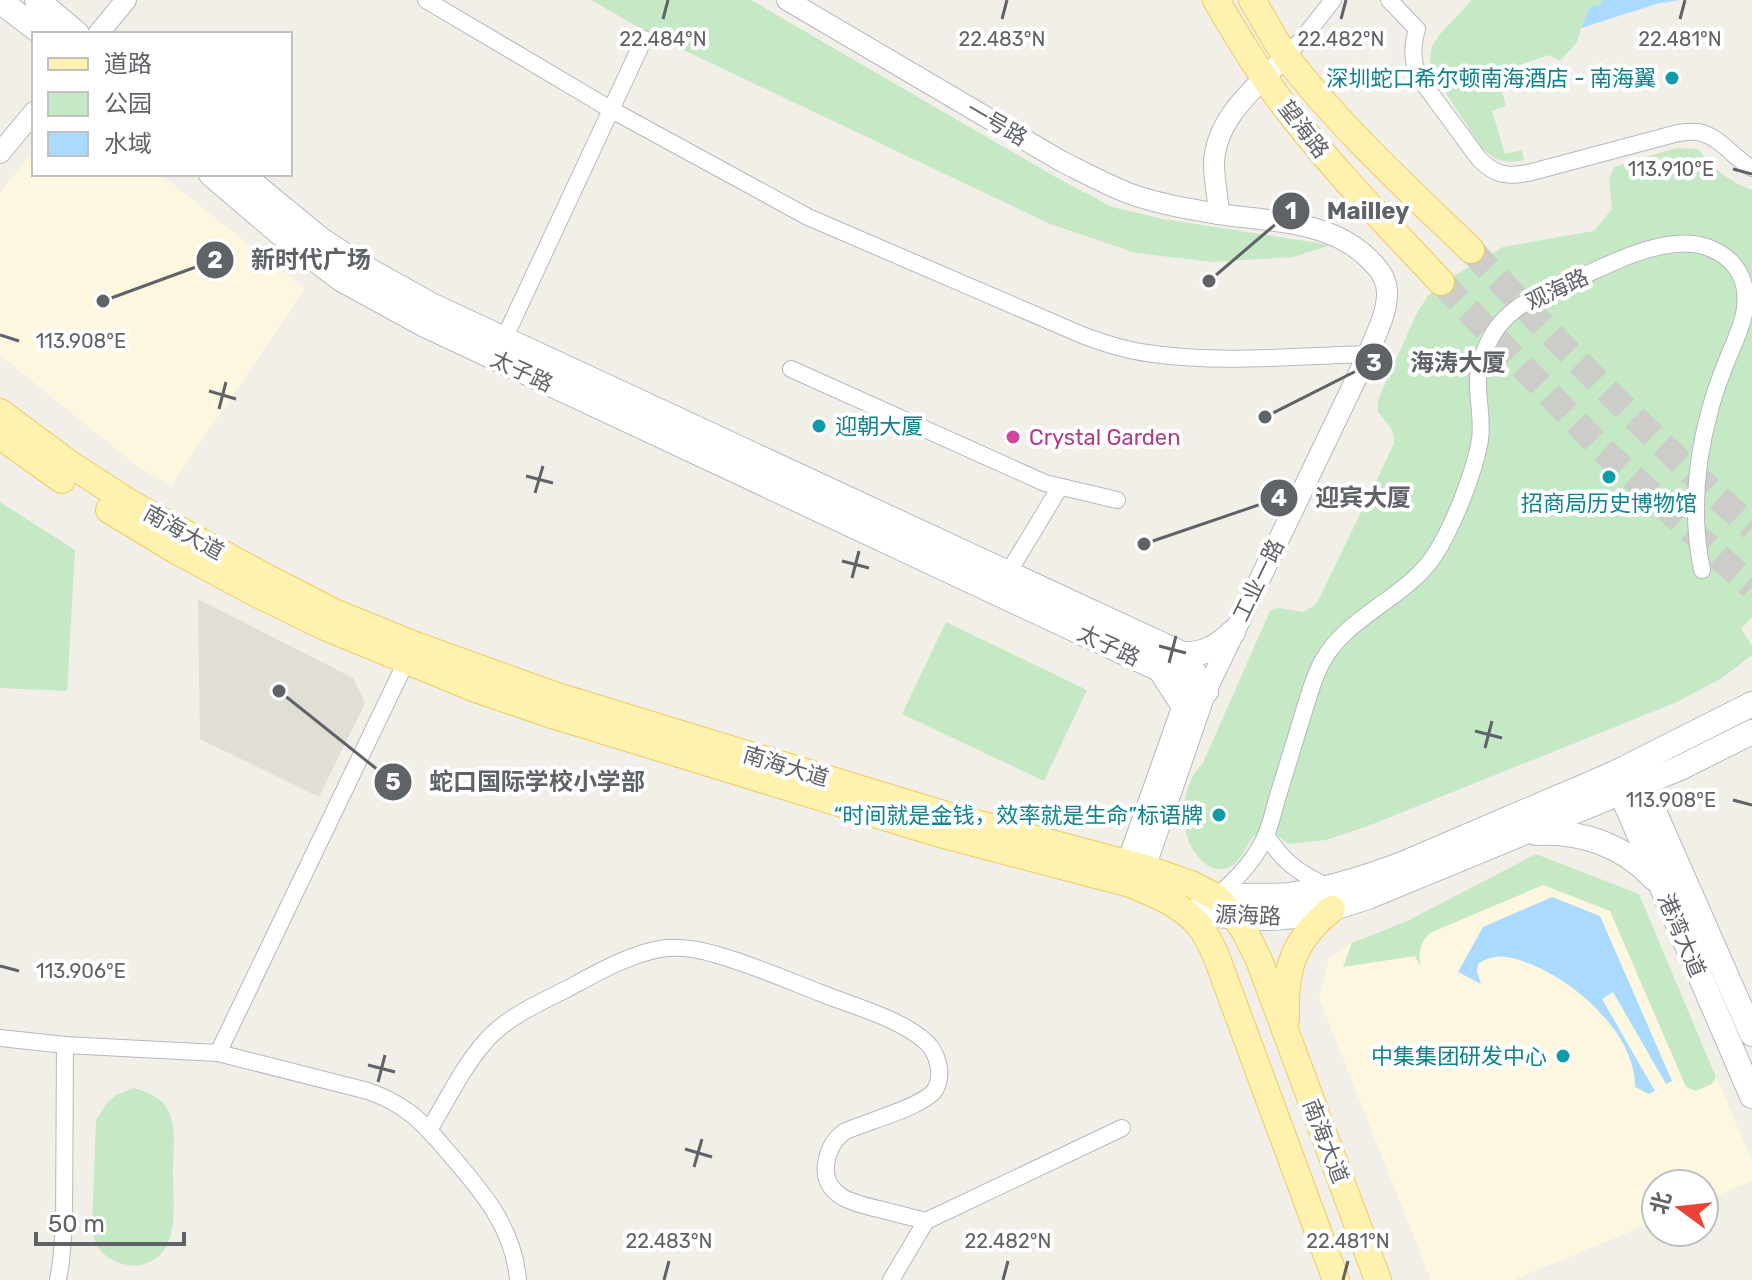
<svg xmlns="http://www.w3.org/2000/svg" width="1752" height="1280" font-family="Rubik,'Noto Sans SC',sans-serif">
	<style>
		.commercial { fill: #fef7e0 }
		.education { fill: #e1ded6 }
		.green { fill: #c5e8c5 }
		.water { fill: #aadaff }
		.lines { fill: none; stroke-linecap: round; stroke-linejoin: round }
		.primary-tunnel { stroke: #ccccc8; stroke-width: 26; stroke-dasharray: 26 13; stroke-linecap: butt }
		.minor-casing { stroke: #b5b8bc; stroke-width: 18 }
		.tertiary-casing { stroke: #b5b8bc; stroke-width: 22 }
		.secondary-casing { stroke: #b6babf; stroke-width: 26 }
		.primary-casing { stroke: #f2c960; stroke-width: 28 }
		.minor { stroke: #fff; stroke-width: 16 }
		.tertiary { stroke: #fff; stroke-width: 20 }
		.secondary { stroke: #fff; stroke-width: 24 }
		.primary { stroke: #fff2af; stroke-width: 26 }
		.ticks { fill: none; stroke: #5f6368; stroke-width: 3 }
		.culture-dot { fill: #0f9aa8; stroke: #fff; stroke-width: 3 }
		.hotel-dot { fill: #d1479c; stroke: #fff; stroke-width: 3 }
		.labels { text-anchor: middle; stroke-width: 8; stroke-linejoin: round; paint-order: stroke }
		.culture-label { font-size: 22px; fill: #0d838f; stroke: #fff; text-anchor: end }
		.street-label { font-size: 22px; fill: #5f6368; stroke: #fff }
		.hotel-label { font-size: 22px; fill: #b23c85; stroke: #fff; text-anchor: start }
		.ticks-label { font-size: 20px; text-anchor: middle; fill: #5f6368; stroke: #fff; stroke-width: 8; stroke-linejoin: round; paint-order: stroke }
		.leader { fill: none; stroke: #5f6368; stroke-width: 3 }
		.callout-dot { fill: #5f6368; stroke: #fff; stroke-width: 3 }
		.mark-label { font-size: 24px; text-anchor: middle; font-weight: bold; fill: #fff }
		.callout-label { font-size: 24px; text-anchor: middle; font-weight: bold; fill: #5f6368; stroke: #fff; stroke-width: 8; stroke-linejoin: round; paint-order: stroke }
	</style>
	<rect width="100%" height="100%" fill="#f1efe8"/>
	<g class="commercial">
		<path d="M29 157H34V174H160L305 289 171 486 137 466 0 355V193Z"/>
		<path d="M1536 854 1639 894 1752 1161V1181L1704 1201V1184H1656V1221L1513 1280H1431L1319 998 1329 958 1352 943 1407 921Z"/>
	</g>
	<path class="education" d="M198 599 353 678 365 703 319 797 200 739Z"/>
	<g class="green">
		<path d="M591 0H751L1059 179 1112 207 1163 219 1331 245 1293 257 1213 262 1136 253 1050 224 652 35Z"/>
		<path d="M1472 0H1603L1581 28 1577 42 1560 61 1549 55 1498 72 1499 82 1506 106 1492 111 1505 154 1522 150 1524 160C1506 164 1494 161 1481 147L1431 70 1430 60 1432 46 1440 34Z"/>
		<path d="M1676 148 1698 149C1713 168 1729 182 1752 190V617L1741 629 1752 646V655L1722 678 1677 702 1368 826 1326 840 1288 844 1274 833 1262 830C1260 832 1254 836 1252 838 1243 849 1241 866 1223 869 1215 870 1206 866 1201 860 1177 837 1179 785 1203 763L1270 611 1278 608 1303 612 1315 605 1319 599 1394 444C1395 429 1387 423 1378 412V400L1416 315 1427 297 1439 285 1503 247 1594 231 1612 209 1609 179 1614 167Z"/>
		<path d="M0 502 75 550 67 691 0 688Z"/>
		<path d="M946 622 1087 690 1044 781 902 714Z"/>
		<path d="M1536 854 1639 894 1716 1077 1712 1084 1696 1091 1686 1087 1610 911 1543 885 1430 933C1419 944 1418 953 1421 968L1415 956 1343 967 1352 943 1407 921Z"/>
		<path d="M134 1088C146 1092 159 1096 166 1107 178 1125 173 1153 173 1174 173 1202 181 1251 147 1263 137 1267 127 1266 117 1262 101 1255 95 1246 92 1229L96 1120 107 1103 116 1095Z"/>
	</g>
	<g class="water">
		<path d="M1603 0H1680L1656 4 1581 28 1590 7 1600 5Z"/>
		<path d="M1552 897 1600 916 1672 1081 1666 1084 1613 992 1602 999 1655 1091 1649 1094 1635 1087C1636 1033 1572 978 1525 962 1508 956 1494 953 1478 964L1477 972 1481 984 1458 972 1483 927Z"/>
	</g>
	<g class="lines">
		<g class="primary-tunnel">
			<path d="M1471 250C1562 347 1654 440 1752 528"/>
			<path d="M1441 282 1603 450 1752 587"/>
		</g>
		<g class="minor-casing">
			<g id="minor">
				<path d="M426 0 610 109 808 217 1082 335C1103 343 1124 350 1147 353 1217 364 1297 356 1368 354"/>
				<path d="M1389 0 1417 29C1412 46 1412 59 1418 76L1479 159C1495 175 1506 177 1528 173L1678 133C1685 132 1692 131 1698 132 1720 136 1733 158 1752 168"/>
				<path d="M1286 56 1304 37 1333 0"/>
				<path d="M504 339 644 39"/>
				<path d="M791 369 1045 483 1117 500"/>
				<path d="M1008 573 1060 487"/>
				<path d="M1266 835C1283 862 1300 874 1329 887"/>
				<path d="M1216 897C1236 880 1256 859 1266 835 1271 823 1274 810 1277 799 1285 773 1293 747 1301 721 1307 702 1312 681 1322 662 1347 616 1406 598 1434 556 1453 527 1474 474 1480 440 1483 420 1477 398 1478 378 1478 372 1480 366 1482 360 1495 310 1534 297 1576 279 1608 265 1641 247 1676 244 1706 241 1736 255 1744 285 1751 312 1735 339 1726 363 1720 378 1714 394 1710 410 1695 464 1691 516 1702 570"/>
				<path d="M0 1038 65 1045 218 1053 368 1091C382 1096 395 1102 407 1111 422 1121 435 1137 447 1151 480 1189 514 1227 518 1280"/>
				<path d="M218 1053 406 662"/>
				<path d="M429 1130C446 1102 463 1067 484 1043 505 1018 537 1004 565 990 597 973 630 953 666 948 683 947 698 949 714 954 751 964 787 980 823 994 856 1007 902 1019 927 1043 938 1054 943 1074 936 1088 928 1106 864 1122 844 1132 833 1140 828 1150 826 1164 822 1198 857 1204 883 1210 897 1214 911 1217 926 1221"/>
				<path d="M58 1280 61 1262 64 1226 65 1045"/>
				<path d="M891 1280 926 1221 1122 1128"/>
			</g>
		</g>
		<g class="tertiary-casing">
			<g id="tertiary">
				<path d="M787 0 1061 161C1083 172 1105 184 1128 193 1158 204 1189 209 1219 214"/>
				<path d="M98 34 126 0"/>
				<path d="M0 153 34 112"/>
				<path d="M1129 876 1127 863 1183 705 1196 697"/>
				<path d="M1135 878 1145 868 1206 691 1368 354C1375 336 1386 316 1387 296 1388 283 1382 272 1373 263 1334 220 1273 222 1219 214 1218 197 1214 180 1214 164 1215 118 1257 86 1286 56"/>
			</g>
		</g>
		<g class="secondary-casing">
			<g id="secondary">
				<path d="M37 0 77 34"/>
				<path d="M0 1 43 34"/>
				<path d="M211 174 279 232 341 279 425 325 1206 691"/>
				<path d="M241 174 320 239 356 263 433 306 1182 654 1206 691"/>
				<path d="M1182 654C1204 655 1218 647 1233 632"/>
				<path d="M1161 671 1183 705"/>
				<path d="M1752 704 1613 774 1752 1096"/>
				<path d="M1642 784 1752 1034"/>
				<path d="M1536 833C1581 830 1624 846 1654 878"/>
				<path d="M1203 903C1229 891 1262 898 1290 895 1328 890 1365 878 1400 865L1613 774 1629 779"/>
				<path d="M1186 912C1221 915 1258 921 1294 916 1319 913 1344 905 1368 897L1680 768 1752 732"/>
			</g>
		</g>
		<g class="primary-casing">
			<g id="primary">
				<path d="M1216 0C1238 38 1262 78 1290 113 1336 173 1390 227 1441 282"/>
				<path d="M1252 0C1264 19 1274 40 1287 58 1341 128 1408 189 1471 250"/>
				<path d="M0 412 70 464 130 503 264 576 334 612 415 645 557 696 946 815 1145 868 1191 884 1216 897 1234 916 1244 930 1259 960 1378 1280"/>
				<path d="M0 436 62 480"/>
				<path d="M109 510 175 550 255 593 325 627 478 690 549 714 940 834 1130 884C1157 895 1185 906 1202 929 1207 936 1211 945 1215 953L1336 1280"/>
				<path d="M1286 1019C1284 969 1293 940 1332 909"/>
			</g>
		</g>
		<use href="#minor" class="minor"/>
		<use href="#tertiary" class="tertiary"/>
		<use href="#secondary" class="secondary"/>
		<use href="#primary" class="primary"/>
	</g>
	<path class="ticks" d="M663 19 668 0M1002 19 1007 0M1341 19 1346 0M1680 19 1685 0M1733 169 1752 174M0 335 19 341M209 391 236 399M219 409 226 382M526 476 553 483M535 493 543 466M842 561 869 568M852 578 859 551M1159 646 1186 653M1169 663 1176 636M1475 731 1502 738M1485 748 1492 721M1733 800 1752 805M0 966 19 971M368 1065 395 1072M378 1082 385 1055M685 1149 712 1157M694 1167 702 1139M664 1280 669 1261M1003 1280 1008 1261M1343 1280 1348 1261"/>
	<g class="culture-dot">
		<circle cx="1672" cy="78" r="8"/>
		<circle cx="819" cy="426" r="8"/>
		<circle cx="1609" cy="477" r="8"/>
		<circle cx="1219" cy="815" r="8"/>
		<circle cx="1563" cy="1056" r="8"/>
	</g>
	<circle class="hotel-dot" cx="1013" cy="437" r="8"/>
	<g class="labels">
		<g class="culture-label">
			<text x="1656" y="86">深圳蛇口希尔顿南海酒店 - 南海翼</text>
			<text x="835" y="434" text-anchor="start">迎朝大厦</text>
			<text x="1609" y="511" text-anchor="middle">招商局历史博物馆</text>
			<text x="1203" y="823">“时间就是金钱，效率就是生命”标语牌</text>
			<text x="1547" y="1064">中集集团研发中心</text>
		</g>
		<g class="street-label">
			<text transform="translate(997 123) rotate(30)" y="8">一号路</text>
			<text transform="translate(1304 129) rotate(52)" y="8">望海路</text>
			<text transform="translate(1557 289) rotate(-25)" y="8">观海路</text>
			<text transform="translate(522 371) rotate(25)" y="8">太子路</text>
			<text transform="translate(184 532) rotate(29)" y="8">南海大道</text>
			<text transform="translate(1258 580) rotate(-64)" y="8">工业一路</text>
			<text transform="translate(1109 645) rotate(25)" y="8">太子路</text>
			<text transform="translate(786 766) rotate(17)" y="8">南海大道</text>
			<text transform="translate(1248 915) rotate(2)" y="8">源海路</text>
			<text transform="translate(1682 935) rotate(67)" y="8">港湾大道</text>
			<text transform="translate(1326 1141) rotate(69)" y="8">南海大道</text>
		</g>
		<g class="hotel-label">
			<text x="1029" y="445">Crystal Garden</text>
		</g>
	</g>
	<g class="ticks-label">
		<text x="663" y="46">22.484°N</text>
		<text x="1002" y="46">22.483°N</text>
		<text x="1341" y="46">22.482°N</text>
		<text x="1680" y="46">22.481°N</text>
		<text x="1671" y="176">113.910°E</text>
		<text x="81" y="348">113.908°E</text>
		<text x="1671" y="807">113.908°E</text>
		<text x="81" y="978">113.906°E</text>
		<text x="669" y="1248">22.483°N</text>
		<text x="1008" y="1248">22.482°N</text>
		<text x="1348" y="1248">22.481°N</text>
	</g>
	<path class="leader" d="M1209 281L1291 211M103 301L215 260M1265 417L1374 362M1144 544L1279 498M279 691L393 782"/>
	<g class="callout-dot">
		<circle cx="1209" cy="281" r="8"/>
		<circle cx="103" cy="301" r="8"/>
		<circle cx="1265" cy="417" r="8"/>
		<circle cx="1144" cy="544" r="8"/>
		<circle cx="279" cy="691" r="8"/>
		<circle cx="1291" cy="211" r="20"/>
		<circle cx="215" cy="260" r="20"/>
		<circle cx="1374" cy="362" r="20"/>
		<circle cx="1279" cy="498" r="20"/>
		<circle cx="393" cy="782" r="20"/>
	</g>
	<g class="mark-label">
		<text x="1291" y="219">1</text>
		<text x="215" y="268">2</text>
		<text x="1374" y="371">3</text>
		<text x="1279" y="506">4</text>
		<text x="393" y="790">5</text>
	</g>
	<g class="callout-label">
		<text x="1368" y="219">Mailley</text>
		<text x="311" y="268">新时代广场</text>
		<text x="1458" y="371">海涛大厦</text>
		<text x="1363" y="506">迎宾大厦</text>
		<text x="537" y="790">蛇口国际学校小学部</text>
	</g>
	<rect x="32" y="32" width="260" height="144" fill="#ffffff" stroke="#bfc1c3" stroke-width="2"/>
	<rect x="48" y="58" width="40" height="12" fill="#fff2af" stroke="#bfc1c3" stroke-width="2"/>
	<text x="104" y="72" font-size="24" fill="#5f6368">道路</text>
	<rect x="48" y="92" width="40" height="24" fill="#c5e8c5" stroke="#bfc1c3" stroke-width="2"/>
	<text x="104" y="112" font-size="24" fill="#5f6368">公园</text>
	<rect x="48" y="132" width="40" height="24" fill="#aadaff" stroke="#bfc1c3" stroke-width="2"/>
	<text x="104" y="152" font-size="24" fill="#5f6368">水域</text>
	<g transform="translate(1680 1208) rotate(285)"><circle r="38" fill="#ffffff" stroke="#bfc1c3" stroke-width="2"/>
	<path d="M0-6L14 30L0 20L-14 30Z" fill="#ea4335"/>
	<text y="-12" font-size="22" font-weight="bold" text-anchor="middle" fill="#5f6368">北</text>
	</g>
	<path d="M36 1232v12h148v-12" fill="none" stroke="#5f6368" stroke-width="4"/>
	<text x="48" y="1232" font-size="24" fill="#5f6368" stroke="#ffffff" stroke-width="6" paint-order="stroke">50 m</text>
</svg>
